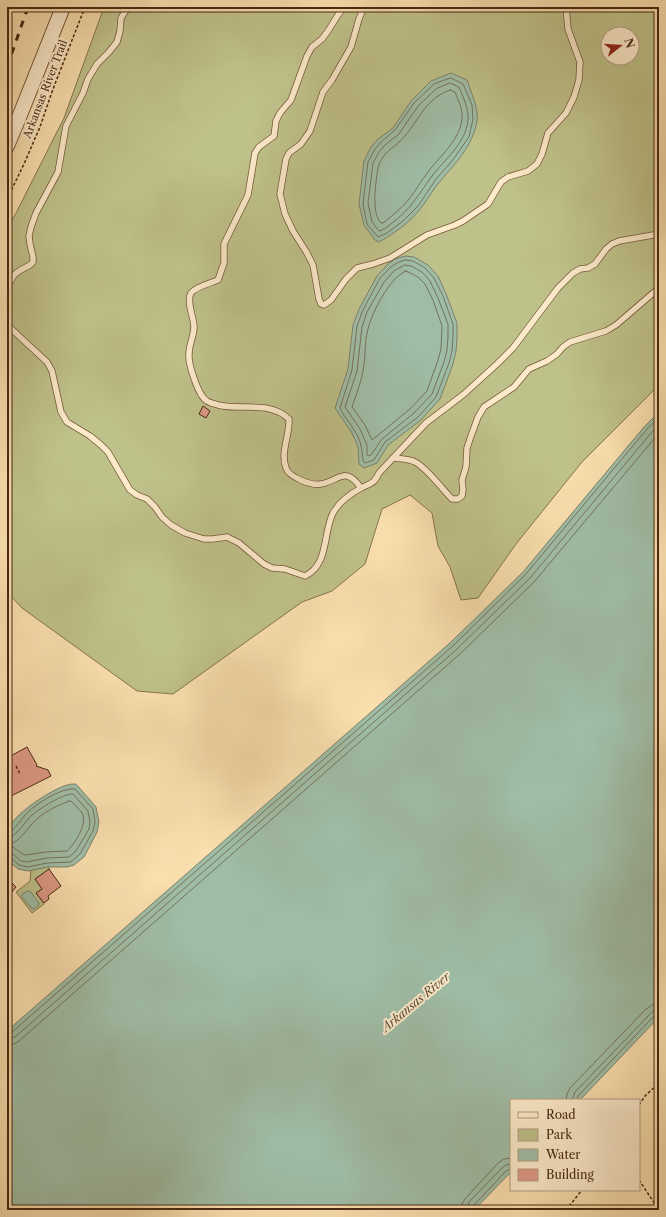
<svg xmlns="http://www.w3.org/2000/svg" width="666" height="1217" font-family="'Libre Caslon Text',serif">
	<style>
		.green { fill: #bfc18a; stroke: #84744e; fill-rule: evenodd }
		.water { fill: #9fbda6; stroke: #7c816b }
		.lines { fill: none; stroke-linecap: round; stroke-linejoin: round }
		.shore { stroke: #74725c; stroke-width: 1 }
		.building { fill: #de9885; stroke: #482812 }
		.service-casing { stroke: #745639; stroke-width: 7 }
		.tertiary-casing { stroke: #745639; stroke-width: 16 }
		.path { stroke: #482812; stroke-width: 1.5; stroke-dasharray: 3 2; stroke-linecap: butt }
		.service { stroke: #fceacb; stroke-width: 5.5 }
		.tertiary { stroke: #fceacb; stroke-width: 14 }
		.rail { stroke: #482812; stroke-width: 3; stroke-dasharray: 7 7; stroke-linecap: butt }
		.labels { text-anchor: middle; stroke-width: 4; stroke-linejoin: round; paint-order: stroke }
		.street-label { font-size: 11px; fill: #482812; stroke: #fceacb }
		.water-label { font-size: 12px; font-style: italic; fill: #5e4d37; stroke: #fceacb }
	</style>
	<rect width="100%" height="100%" fill="#fadfaf"/>
	<filter id="stains"><feTurbulence type="fractalNoise" baseFrequency=".005" numOctaves="4"/><feColorMatrix values="0 0 0 0 .2 0 0 0 0 .09 0 0 0 0 .02 0 0 0 .5 -.17"/></filter>
	<radialGradient id="worn" r=".72"><stop offset=".6" stop-color="#630" stop-opacity="0"/><stop offset="1" stop-color="#630" stop-opacity=".3"/></radialGradient>
	<g class="green">
		<path d="M104 7H659V385L582 462 516 544 478 598 461 600 450 567 438 546 432 513 410 495 382 509 365 564 332 591 302 602 173 694 137 691 22 608 7 592V228L15 215 64 118ZM608 34H632V58H608Z"/>
		<path d="M48 867 50 869 35 879 42 889 36 893 44 904 32 913 16 892 30 881 31 870Z"/>
	</g>
	<g class="water">
		<path d="M451 73 467 80C471 93 479 108 477 121 473 145 456 163 441 180 433 189 428 199 421 208 410 222 395 233 379 242L375 240 364 225 359 204 364 161 371 147 378 139 393 128 411 101 431 81Z"/>
		<path d="M405 256 414 257 428 265 438 276 446 294 457 323V338L456 351 453 364 440 399 421 420 388 445 377 463 364 468 359 464 358 447 352 433 335 408 348 369 353 325 359 309 377 276 388 264 395 259Z"/>
		<path d="M659 412V1017L580 1100H511V1172L474 1210H7V1031L451 642 523 572 644 427Z"/>
		<path d="M76 784 96 807 99 822 97 832 84 857 74 865 67 867H48L28 871 18 869 7 860C7 851 5 841 7 832 10 816 52 789 67 785 70 784 73 784 76 784Z"/>
		<path d="M28 891H30L39 903V905L34 909H32L22 897V894Z"/>
	</g>
	<g class="lines">
		<g class="shore">
			<path d="M451 78 463 84 472 105 473 119 469 137 452 161 436 179 418 206 403 221 387 233 378 237 367 224 363 204 368 162 375 149 381 142 395 130 414 103 434 84Z"/>
			<path d="M450 83 459 87C463 97 469 109 468 120 466 143 445 159 432 176 419 194 411 209 392 223 388 226 384 230 379 231L372 222 368 203 373 163 379 152 385 145 399 134 418 106 436 89Z"/>
			<path d="M450 90 455 92C458 100 463 109 462 118 461 139 439 157 428 172 421 181 416 190 410 198 402 208 393 215 383 223H381C376 218 375 209 375 203 374 196 377 170 379 164 386 149 395 148 404 137 420 119 425 99 450 90Z"/>
			<path d="M405 260 413 261 425 268 434 278 443 296 453 324V337L452 351 449 363 436 397 418 417 385 442 374 460 365 463 363 461C362 450 361 439 354 430 350 422 343 416 340 408L352 370 357 326 363 310 380 278 391 267 397 263Z"/>
			<path d="M405 265 411 266 422 272 430 281 438 298 448 324V337L447 350 444 362 432 394 414 413 382 439 371 455 369 456 367 455V445L360 429 345 407 357 371 362 327 367 312 384 282 394 271Z"/>
			<path d="M406 271 418 277 425 284 433 300 442 326 441 349 438 360 427 391 410 409 372 440 365 425 352 407C356 395 361 383 363 371 366 357 364 343 368 329 372 312 390 277 406 271Z"/>
			<path d="M69 801H71C75 805 79 809 82 813 88 823 75 844 67 851L46 852 26 855C21 854 16 849 11 846V844C22 839 27 828 36 820 45 811 57 806 69 801Z"/>
			<path d="M7 833C14 832 23 816 29 811 38 803 63 787 75 789L93 809 95 822 93 831 80 854 71 862 47 863 28 867 19 865 11 858H7"/>
			<path d="M7 838C17 837 24 822 32 815 39 809 64 793 73 794L88 811 90 822 89 829 76 851 69 857 47 858 27 862 21 861 13 854 7 853"/>
			<path d="M7 1034 11 1033 454 645 526 574 647 429 659 418"/>
			<path d="M7 1039 15 1037 457 649 530 578 651 433 659 425"/>
			<path d="M7 1045 14 1044 19 1041 461 653 534 582 659 433"/>
			<path d="M566 1100 567 1094 570 1088 646 1009 652 1005 659 1004"/>
			<path d="M572 1100 575 1092 651 1013 654 1010H659"/>
			<path d="M577 1100 578 1096 654 1016 659 1015"/>
			<path d="M461 1210 462 1204 465 1199 498 1163 504 1159 511 1158"/>
			<path d="M467 1210 469 1202 503 1167 506 1165 511 1164"/>
			<path d="M472 1210 473 1206 506 1171 511 1169"/>
		</g>
	</g>
	<g class="building">
		<path d="M203 406 210 411 206 418 199 414Z"/>
		<path d="M27 747 37 765 36 766 48 770 51 776 7 798V758Z"/>
		<path d="M49 869 61 886 48 896 49 899 44 903 36 893 42 889 35 879Z"/>
		<path d="M7 878 16 887 7 898Z"/>
	</g>
	<g class="lines">
		<g class="service-casing">
			<g id="service">
				<path d="M344 7 338 15 328 31 322 39 312 47 307 56 291 100 280 113 276 121 274 136 259 147 255 153 248 195 224 244V263L218 280C211 283 195 287 191 293 186 301 194 318 194 327 194 336 189 344 189 354 188 363 198 396 207 401 210 403 215 404 218 405 242 411 269 400 289 419 290 435 280 452 286 468 289 477 311 486 321 484 339 481 345 465 361 488"/>
				<path d="M364 7 359 19 351 47 332 80 323 92 310 131 301 144 289 153 286 159 280 194 285 214 293 231 307 253 313 265 319 299 321 304 324 305 331 300 346 279 357 268 373 264 390 258 427 235 455 225 463 221 488 204 501 182 508 177 528 171 537 164 542 154 548 133 566 113 574 97 579 80 580 62 568 29 566 7"/>
				<path d="M7 287 14 275 19 271 30 265 33 262V257L30 244 29 236 31 227 36 213 58 172 66 126 83 93 88 79 97 64 109 52 117 42 120 31 121 18 128 7"/>
				<path d="M7 325 47 362 52 371 61 412 67 422 90 436 101 445 108 452 130 490 137 495 147 499 155 507 162 517 171 525 185 533 204 539H213L227 537 239 543 264 564 272 568 285 569 305 576C329 565 323 532 333 513 339 502 350 494 361 488 371 483 374 484 379 473L426 423 464 394 497 364 513 348 558 288 573 273 580 269 588 268 595 264 606 249 612 244 619 241 659 234"/>
				<path d="M393 458C401 459 409 459 415 462 426 467 443 490 452 499H458L462 496 463 490 462 480 466 467 467 448 471 436 478 417 484 407 514 387 529 369 547 361 557 354 563 347 570 342 606 331 616 325 659 288"/>
			</g>
		</g>
		<g class="tertiary-casing">
			<path id="tertiary" d="M7 146 20 115 63 7"/>
		</g>
		<g class="path">
			<path d="M7 199 24 164 40 127 53 89 85 7"/>
			<path d="M16 766 20 774"/>
			<path d="M8 770 10 774"/>
			<path d="M639 1105 645 1096 659 1083"/>
			<path d="M639 1180 655 1204 654 1210"/>
			<path d="M566 1210 582 1190"/>
		</g>
		<use href="#service" class="service"/>
		<use href="#tertiary" class="tertiary"/>
		<path class="rail" d="M7 67 28 7"/>
	</g>
	<g class="labels">
		<g class="street-label">
			<text transform="translate(45 89) rotate(-69)" y="4">Arkansas River Trail</text>
		</g>
		<g class="water-label">
			<text transform="translate(416 1002) rotate(-40)" y="4">Arkansas River</text>
		</g>
	</g>
	<rect width="666" height="1217" fill="none" stroke="#fadfaf" stroke-width="24"/>
	<rect x="8" y="8" width="650" height="1201" fill="none" stroke="#482812" stroke-width="2"/>
	<rect x="12" y="12" width="642" height="1193" fill="none" stroke="#482812"/>
	<rect x="510" y="1099" width="130" height="92" fill="#fceacb" stroke="#b49c81"/>
	<rect x="518" y="1112" width="20" height="6" fill="#fceacb" stroke="#b49c81"/>
	<text x="546" y="1119" font-size="12" fill="#482812">Road</text>
	<rect x="518" y="1129" width="20" height="12" fill="#bfc18a" stroke="#b49c81"/>
	<text x="546" y="1139" font-size="12" fill="#482812">Park</text>
	<rect x="518" y="1149" width="20" height="12" fill="#9fbda6" stroke="#b49c81"/>
	<text x="546" y="1159" font-size="12" fill="#482812">Water</text>
	<rect x="518" y="1169" width="20" height="12" fill="#de9885" stroke="#b49c81"/>
	<text x="546" y="1179" font-size="12" fill="#482812">Building</text>
	<g transform="translate(620 46) rotate(73)"><circle r="19" fill="#fceacb" stroke="#b49c81"/>
	<path d="M0-3L7 15L0 10L-7 15Z" fill="#8f2418"/>
	<text y="-6" font-size="11" font-weight="bold" text-anchor="middle" fill="#482812">N</text>
	</g>
	<rect width="100%" height="100%" filter="url(#stains)"/>
	<rect width="100%" height="100%" fill="url(#worn)"/>
</svg>
